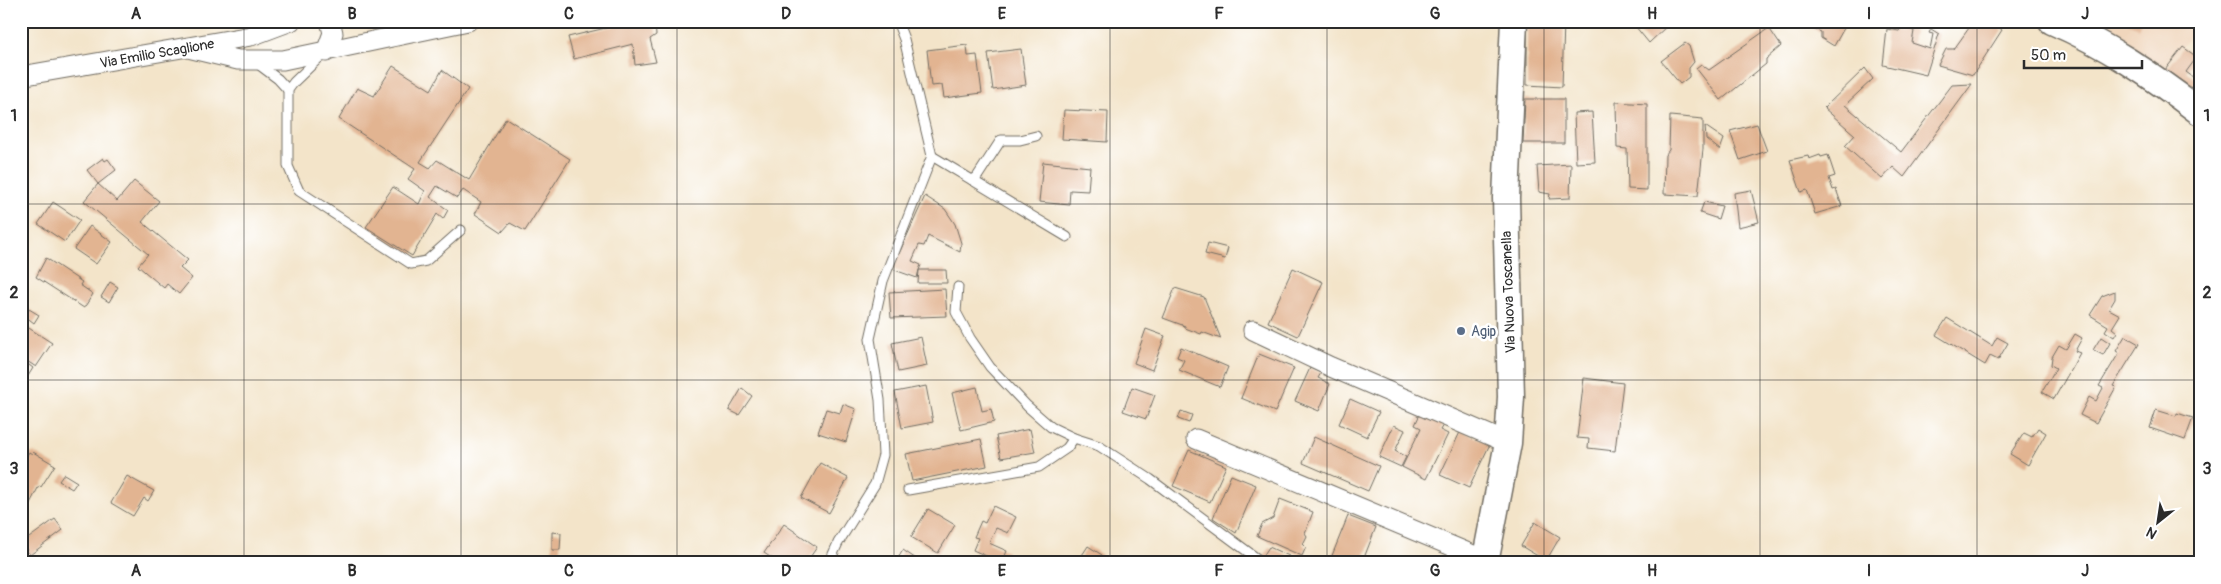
<svg xmlns="http://www.w3.org/2000/svg" width="2221" height="584" font-family="Pangolin,sans-serif">
	<style>
		.built { fill: #f0d6bc }
		.building { fill: #e2b491 }
		.lines { fill: none; stroke-linecap: round; stroke-linejoin: round }
		.lane-casing { stroke: #716c62; stroke-width: 11 }
		.street-casing { stroke: #716c62; stroke-width: 21 }
		.secondary-casing { stroke: #716c62; stroke-width: 29 }
		.lane { stroke: #fff; stroke-width: 9 }
		.street { stroke: #fff; stroke-width: 19 }
		.secondary { stroke: #fff; stroke-width: 26 }
		.grid { fill: none; stroke: #2b2b2b; stroke-width: 1; stroke-opacity: 0.55 }
		.service-dot { fill: #5c6f8a; stroke: #fff; stroke-width: 2 }
		.labels { text-anchor: middle; stroke-width: 5; stroke-linejoin: round; paint-order: stroke }
		.street-label { font-size: 14px; fill: #2b2b2b; stroke: #fff }
		.service-label { font-size: 14px; fill: #4e5e75; stroke: #fff; text-anchor: start }
		.neatline { fill: none; stroke: #2b2b2b; stroke-width: 2 }
		.grid-label { font-size: 16px; text-anchor: middle; font-weight: bold; fill: #2b2b2b }
	</style>
	<rect width="100%" height="100%" fill="#fff"/>
	<filter id="ink" filterUnits="userSpaceOnUse"><feTurbulence type="fractalNoise" baseFrequency=".02" numOctaves="2"/><feDisplacementMap in="SourceGraphic" scale="10" xChannelSelector="R" yChannelSelector="G"/><feConvolveMatrix kernelMatrix="1 2 1 2 8 2 1 2 1" color-interpolation-filters="sRGB"/></filter>
	<filter id="wash" filterUnits="userSpaceOnUse"><feTurbulence type="fractalNoise" baseFrequency=".0096" numOctaves="4" result="noise"/><feDisplacementMap in="SourceGraphic" scale="20" xChannelSelector="R" yChannelSelector="G"/><feGaussianBlur stdDeviation="1.12" result="paint"/><feColorMatrix in="noise" values="0 0 0 0 0 0 0 0 0 0 0 0 0 0 0 0 0 1.4 0 .05"/><feComposite in="paint" operator="in"/></filter>
	<g filter="url(#wash)">
		<rect width="100%" height="100%" fill="#f3e4c9"/>
		<path class="built" d="M2069 21H2200V25L2161 72Z"/>
		<g id="blocks">
			<g class="building">
				<path d="M635 21H664L655 25 656 35 650 39 656 62 635 65 633 44 574 59 568 37Z"/>
				<path d="M1527 21H1564L1562 87 1527 85Z"/>
				<path d="M1631 21H1667L1669 24 1649 43Z"/>
				<path d="M1794 21H1848L1834 46 1821 38V32Z"/>
				<path d="M1974 21H1992L2002 30 1973 75 1938 65 1946 49H1954Z"/>
				<path d="M2124 21H2141L2138 28Z"/>
				<path d="M1903 26 1914 31 1912 43 1930 49 1933 34 1929 33 1931 29 1939 34 1926 75 1883 65 1887 29 1899 31Z"/>
				<path d="M1769 28 1781 46 1766 59V64L1721 100 1696 68 1701 64 1709 70Z"/>
				<path d="M1685 43 1689 46 1694 62 1689 68V77L1680 84 1661 61Z"/>
				<path d="M967 45 968 56 977 55 982 93 944 98 942 85 931 86 927 50Z"/>
				<path d="M2183 47 2197 57 2186 72 2197 80 2191 89 2165 70Z"/>
				<path d="M1021 49 1026 85 993 90 988 53Z"/>
				<path d="M393 66 431 90 442 70 468 89 420 162 430 168 437 160 469 180 506 118 570 159 525 231 510 223 502 232 475 214 481 202 463 190 457 198 437 186 430 197 448 210 443 219 437 214 412 256 366 227 393 187 419 204 425 191 408 179 415 169 339 119 357 88 374 96Z"/>
				<path d="M1865 68 1873 79 1845 105 1901 152 1952 85 1972 84 1904 177 1893 167 1882 179 1845 146 1855 135 1824 108Z"/>
				<path d="M1525 99H1564V143H1523Z"/>
				<path d="M1616 102 1647 104V190L1628 189 1627 149 1617 148Z"/>
				<path d="M1064 110 1108 112 1107 142 1062 139Z"/>
				<path d="M1592 112 1595 162 1576 163 1574 113Z"/>
				<path d="M1670 116 1703 119V149L1698 196 1664 194 1665 155 1669 150Z"/>
				<path d="M1757 124 1767 151 1740 160 1730 131Z"/>
				<path d="M1705 126 1724 139 1720 150 1706 139Z"/>
				<path d="M1820 155 1821 157 1828 155 1835 176 1829 178 1833 190 1836 189 1842 206 1815 214 1807 190 1801 192 1790 160 1808 156 1809 159Z"/>
				<path d="M103 158 105 161 108 159 116 170 98 184 87 170Z"/>
				<path d="M1043 162 1090 167 1088 191 1070 190 1069 205 1039 202Z"/>
				<path d="M1571 164 1570 198 1549 199 1550 194 1539 192 1537 166Z"/>
				<path d="M134 181 159 201 142 222 188 260 180 268 192 278 179 294 167 284 164 288 138 266 148 254 84 201 98 184 117 201Z"/>
				<path d="M1751 190 1759 222 1738 227 1734 193Z"/>
				<path d="M925 196 945 209 955 224 961 243 960 252 928 236 924 246 919 245 912 261 921 265 919 270H946L947 283H918L919 270 917 278 892 269Z"/>
				<path d="M53 202 80 220 65 242 38 224Z"/>
				<path d="M1704 202 1722 206 1718 219 1700 213Z"/>
				<path d="M90 226 112 242 96 264 74 249Z"/>
				<path d="M1208 243 1228 248 1225 259 1205 254Z"/>
				<path d="M46 258 82 282 80 285 93 294 84 308 36 277Z"/>
				<path d="M1293 268 1323 282 1298 336 1268 322Z"/>
				<path d="M110 282 118 287 109 302 101 297Z"/>
				<path d="M1175 288 1204 297 1221 339 1202 332 1201 334 1185 328V326L1163 318Z"/>
				<path d="M945 289 947 316 891 318 889 292Z"/>
				<path d="M2115 291V299L2109 309 2120 315 2112 328 2117 332 2114 337 2105 331 2108 326 2090 315 2102 296Z"/>
				<path d="M29 309 39 315 34 323 25 316Z"/>
				<path d="M1947 318 1992 346 1997 337 2008 343 1998 360 1990 356 1985 365 1936 335Z"/>
				<path d="M21 323 52 343 36 367 21 357Z"/>
				<path d="M1146 329 1165 336 1152 370 1134 363Z"/>
				<path d="M2075 334 2082 338 2075 351 2080 353 2054 399 2042 392 2056 368 2051 365 2052 357 2059 345 2066 349Z"/>
				<path d="M2125 336 2139 344 2113 386 2116 387 2096 423 2080 415 2089 397 2096 401 2103 388 2099 386 2119 353 2116 351Z"/>
				<path d="M921 337 927 366 898 372 892 343Z"/>
				<path d="M2101 337 2110 343 2103 355 2093 350Z"/>
				<path d="M1181 347 1228 367 1220 387 1179 370 1184 360 1177 357Z"/>
				<path d="M1259 354 1294 368 1275 412 1241 398Z"/>
				<path d="M25 362 33 368 28 376 21 371V367Z"/>
				<path d="M1310 368 1321 373 1318 378 1330 384 1319 411 1295 401Z"/>
				<path d="M1584 378 1623 383 1615 451 1588 448 1589 439 1577 438Z"/>
				<path d="M926 386 933 422 902 428 895 392Z"/>
				<path d="M977 387 982 411 991 409 994 422 961 430 952 393Z"/>
				<path d="M1132 387 1155 395 1146 419 1123 411Z"/>
				<path d="M742 388 752 396 739 415 729 410Z"/>
				<path d="M1350 399 1379 412 1367 437 1339 424Z"/>
				<path d="M843 404 856 409 846 442 818 433 826 409 840 413Z"/>
				<path d="M2156 410 2176 416 2177 413 2193 418 2185 440 2150 428Z"/>
				<path d="M1181 411 1192 415 1189 423 1178 419Z"/>
				<path d="M1420 414 1443 425 1440 430 1448 434 1426 479 1402 467 1421 428 1415 425Z"/>
				<path d="M1394 425 1405 430 1395 451 1406 457 1401 467 1379 457Z"/>
				<path d="M2038 428 2046 433 2028 465 2010 454 2024 433 2032 437Z"/>
				<path d="M1030 429 1035 452 1001 458 996 436Z"/>
				<path d="M1461 430 1490 444 1469 488 1440 475Z"/>
				<path d="M1314 437 1379 466 1368 491 1303 463Z"/>
				<path d="M981 439 987 466 912 481 906 454Z"/>
				<path d="M1189 450 1226 466 1210 502 1173 486Z"/>
				<path d="M29 452 32 454 33 452 55 465 41 487 39 486 23 517 21 516V464Z"/>
				<path d="M820 463 848 478 829 513 801 498Z"/>
				<path d="M64 474 77 482 72 489 59 481Z"/>
				<path d="M1231 475 1256 485 1236 533 1213 518Z"/>
				<path d="M127 476 154 491 148 501 144 498 133 516 111 503Z"/>
				<path d="M1280 499 1313 512 1305 533 1307 536 1303 544 1306 547 1302 556 1257 536 1262 524 1273 518Z"/>
				<path d="M993 506 1016 517 1008 533 996 528 989 543 1007 551 1002 563 973 550 978 538 974 537 981 521 985 523Z"/>
				<path d="M928 509 955 525 938 553 911 537Z"/>
				<path d="M1348 516 1376 527 1362 563H1329Z"/>
				<path d="M55 519 63 530 30 555 22 543Z"/>
				<path d="M1535 522 1560 537 1546 561 1521 546Z"/>
				<path d="M784 524 817 547 806 563H779L764 553Z"/>
				<path d="M552 532 561 533 560 550H552Z"/>
				<path d="M1088 546 1102 555 1097 563H1077Z"/>
				<path d="M1269 547 1289 556 1286 563H1272L1263 556Z"/>
				<path d="M903 550 922 563H895Z"/>
			</g>
		</g>
	</g>
	<g filter="url(#ink)">
		<use href="#blocks" fill-opacity="0" stroke="#716c62" stroke-width="1"/>
		<g class="lines">
			<g class="lane-casing">
				<g id="lane">
					<path d="M322 55 294 82 288 90V166L299 191 411 264 426 261 461 230"/>
					<path d="M258 64 278 79 288 90"/>
					<path d="M932 156 1067 237"/>
					<path d="M972 180 977 177 1001 140H1020L1036 136"/>
					<path d="M958 287 956 312 970 338 990 367 1027 406 1051 427 1074 438 1099 446 1150 479 1263 563"/>
					<path d="M908 490 1039 467 1067 448 1074 438"/>
					<path d="M829 563 838 543 875 484 883 455 880 400 870 339 883 281 932 156 904 39 897 21"/>
				</g>
			</g>
			<g class="street-casing">
				<g id="street">
					<path d="M188 48 238 60H283L468 21"/>
					<path d="M326 52 333 33 330 21"/>
					<path d="M21 76 251 36 291 21"/>
					<path d="M1253 330 1331 367 1508 443"/>
					<path d="M1196 439 1485 560"/>
				</g>
			</g>
			<g class="secondary-casing">
				<g id="secondary">
					<path d="M2052 21C2106 44 2153 76 2200 112"/>
					<path d="M1485 563 1508 443 1511 397 1506 198 1514 21"/>
				</g>
			</g>
			<use href="#lane" class="lane"/>
			<use href="#street" class="street"/>
			<use href="#secondary" class="secondary"/>
		</g>
	</g>
	<path class="grid" d="M244 21V563M461 21V563M677 21V563M894 21V563M1110 21V563M1327 21V563M1544 21V563M1760 21V563M1977 21V563M21 204H2200M21 380H2200"/>
	<circle class="service-dot" cx="1461" cy="331" r="5"/>
	<g class="labels">
		<g class="street-label">
			<text transform="translate(157 53) rotate(-10)" y="5">Via Emilio Scaglione</text>
			<text transform="translate(1508 292) rotate(-92)" y="5">Via Nuova Toscanella</text>
		</g>
		<g class="service-label">
			<text x="1471" y="336">Agip</text>
		</g>
	</g>
	<rect width="2221" height="584" fill="none" stroke="#fff" stroke-width="55"/>
	<g transform="translate(2158 522) rotate(210)" stroke="#ffffff" stroke-width="4" paint-order="stroke">
	<path d="M0-4L9 19L0 12L-9 19Z" fill="#2b2b2b"/>
	<text y="-8" font-size="14" font-weight="bold" text-anchor="middle" fill="#2b2b2b">N</text>
	</g>
	<path d="M2024 60v8h118v-8" fill="none" stroke="#2b2b2b" stroke-width="2.5"/>
	<text x="2031" y="60" font-size="15" fill="#2b2b2b" stroke="#ffffff" stroke-width="4" paint-order="stroke">50 m</text>
	<rect x="28" y="28" width="2166" height="528" class="neatline"/>
	<g class="grid-label">
		<text x="136" y="19">A</text>
		<text x="352" y="19">B</text>
		<text x="569" y="19">C</text>
		<text x="786" y="19">D</text>
		<text x="1002" y="19">E</text>
		<text x="1219" y="19">F</text>
		<text x="1435" y="19">G</text>
		<text x="1652" y="19">H</text>
		<text x="1869" y="19">I</text>
		<text x="2085" y="19">J</text>
		<text x="14" y="121">1</text>
		<text x="2207" y="121">1</text>
		<text x="14" y="298">2</text>
		<text x="2207" y="298">2</text>
		<text x="14" y="474">3</text>
		<text x="2207" y="474">3</text>
		<text x="136" y="576">A</text>
		<text x="352" y="576">B</text>
		<text x="569" y="576">C</text>
		<text x="786" y="576">D</text>
		<text x="1002" y="576">E</text>
		<text x="1219" y="576">F</text>
		<text x="1435" y="576">G</text>
		<text x="1652" y="576">H</text>
		<text x="1869" y="576">I</text>
		<text x="2085" y="576">J</text>
	</g>
</svg>
